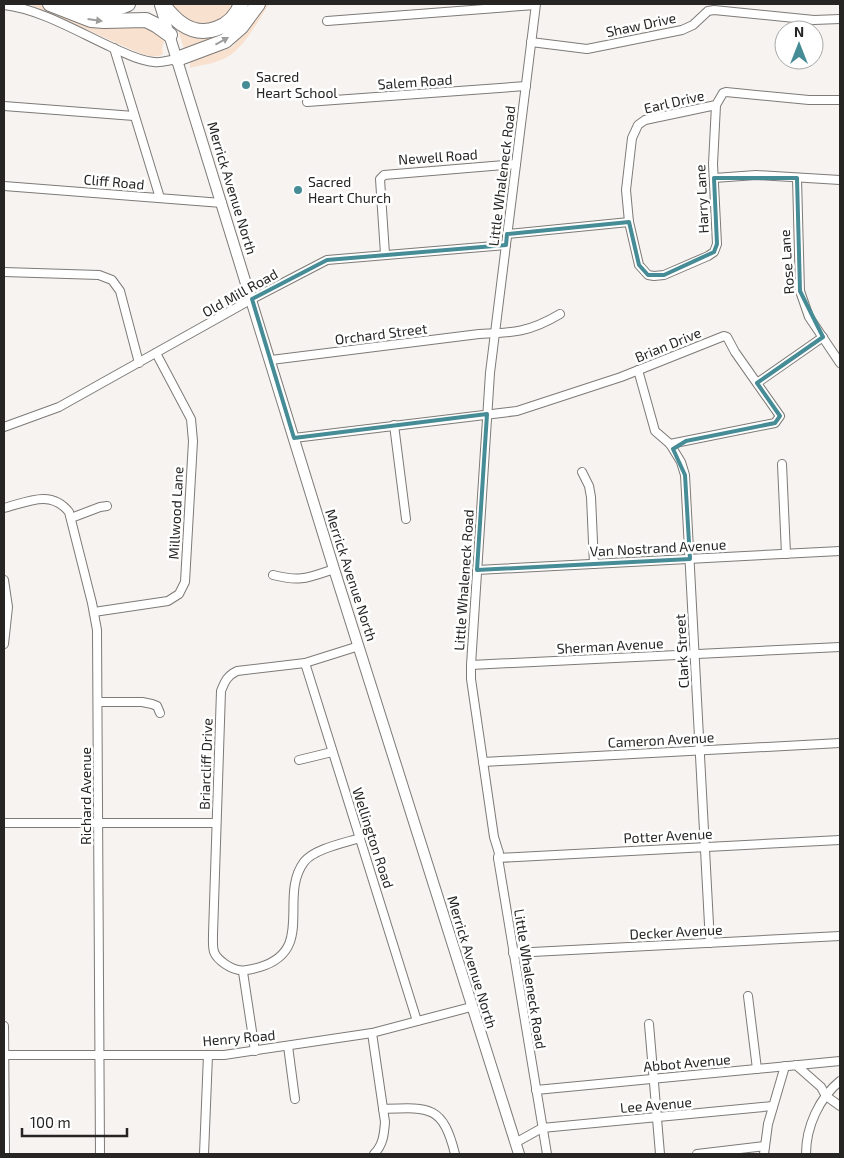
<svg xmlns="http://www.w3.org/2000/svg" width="844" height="1158" font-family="'Exo 2',sans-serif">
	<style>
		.green { fill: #f9e1d0 }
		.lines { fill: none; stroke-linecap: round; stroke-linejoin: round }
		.minor-casing { stroke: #7d7a77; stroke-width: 10 }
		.secondary-casing { stroke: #7d7a77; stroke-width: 12 }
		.motorway-casing { stroke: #7d7a77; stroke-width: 16 }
		.minor { stroke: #fff; stroke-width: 8 }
		.secondary { stroke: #fff; stroke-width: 10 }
		.motorway { stroke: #fff; stroke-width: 14 }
		.oneway { fill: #9d9d9c }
		.marked { fill: none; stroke: #468c96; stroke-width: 4; stroke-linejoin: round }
		.poi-dot { fill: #468c96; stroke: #fff; stroke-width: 2 }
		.labels { text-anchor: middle; stroke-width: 5; stroke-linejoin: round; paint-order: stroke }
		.street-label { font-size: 14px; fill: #262524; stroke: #fff }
		.poi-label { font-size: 14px; fill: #262524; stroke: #fff; text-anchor: start }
	</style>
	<rect width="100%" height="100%" fill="#f7f3f0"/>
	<g class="green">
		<path d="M29 4H41L79 21 150 24 164 41 162 49 163 54C155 59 146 55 137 52Z"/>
		<path d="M172 4H236L229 17 212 27H194L182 18Z"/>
		<path d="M247 4H255L221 39 186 50 184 49 176 24 210 35Z"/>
		<path d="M264 4H269C258 21 242 53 221 60 212 64 201 65 190 68V59L221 47 223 51 233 46Z"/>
	</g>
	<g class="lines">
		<g class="minor-casing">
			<g id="minor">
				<path d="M536 4 490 373 471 665V679L494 837 499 853 498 858 547 1154"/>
				<path d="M4 5C40 9 78 32 111 47 125 53 139 61 154 62 162 63 169 60 177 59"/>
				<path d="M327 21 535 5"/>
				<path d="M531 42 587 49 682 30 693 25 708 11 714 10 814 20 840 19"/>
				<path d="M114 48 160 198"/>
				<path d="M307 102 526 86"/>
				<path d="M716 105 713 164 717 244 714 252 708 256 664 275 654 276 648 275 639 265 629 222 626 190 632 138 638 125 645 120 716 105 723 93 726 92 809 100H840"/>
				<path d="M4 106 134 116"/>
				<path d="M714 178 756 175 840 180"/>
				<path d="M797 178 800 291 809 317 840 363"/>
				<path d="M4 186 222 203"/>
				<path d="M507 234 629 222"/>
				<path d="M385 254 380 179 384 175 516 164"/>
				<path d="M4 272 99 275 112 280 120 291 139 363"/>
				<path d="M271 360 479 334C513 333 530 332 560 314"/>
				<path d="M638 370 655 431 670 444 681 462 685 475 710 943"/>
				<path d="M757 383 823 337"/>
				<path d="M394 425 406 519"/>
				<path d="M4 427 59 407 252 299 327 260 506 245"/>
				<path d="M294 438 517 411 621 377 724 336 727 337 735 352 780 416 775 423 670 444"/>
				<path d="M782 464 786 554"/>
				<path d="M582 472 589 486 591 497 594 564"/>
				<path d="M4 508C27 502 51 489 69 512L92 603 97 630 100 1154"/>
				<path d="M71 518 100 507 107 506"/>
				<path d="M477 570 840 551"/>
				<path d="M273 575C301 582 307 578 334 569"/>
				<path d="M4 580 8 607 4 644"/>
				<path d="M94 612 168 601 179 594 185 582 193 441 191 419 156 353"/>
				<path d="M359 646 305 663 237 671C227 676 225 681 221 691L213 934C213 949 211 954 225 964 238 973 246 971 260 967 316 950 278 897 304 862 314 849 344 843 360 838"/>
				<path d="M305 663 417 1021"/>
				<path d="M471 665 840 647"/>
				<path d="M98 702H142L152 704 157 706 160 713"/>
				<path d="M299 760 332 752"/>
				<path d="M483 762 840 743"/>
				<path d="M4 823H216"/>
				<path d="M498 858 840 840"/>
				<path d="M513 953 840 936"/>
				<path d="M243 972 255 1051"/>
				<path d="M748 996 757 1069"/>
				<path d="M649 1024 660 1154"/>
				<path d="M4 1026 5 1154"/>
				<path d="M372 1033 385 1122C384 1135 383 1145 374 1154"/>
				<path d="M288 1046 295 1099"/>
				<path d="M4 1055H224L372 1033 471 1007"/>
				<path d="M796 1065 821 1087 826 1096 840 1106"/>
				<path d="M536 1090 840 1061"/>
				<path d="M383 1109C429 1107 443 1105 455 1154"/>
				<path d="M515 1143 542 1128 773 1106"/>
				<path d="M204 1154 208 1055"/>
				<path d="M697 1154 765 1146"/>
				<path d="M764 1154 768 1124 785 1066"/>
				<path d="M806 1154C806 1127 819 1098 840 1081"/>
			</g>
		</g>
		<g class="secondary-casing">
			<path id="secondary" d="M160 5 334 569 519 1154"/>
		</g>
		<g class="motorway-casing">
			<g id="motorway">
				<path d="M50 4 91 20 104 21 146 20 156 25 170 35"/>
				<path d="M74 4C91 10 112 12 128 4"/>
				<path d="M162 4C168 11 174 19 182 24 204 39 232 28 241 4"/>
				<path d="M177 59 225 41 241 27 258 4"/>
			</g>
		</g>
		<use href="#minor" class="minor"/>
		<use href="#secondary" class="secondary"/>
		<use href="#motorway" class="motorway"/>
	</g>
	<defs><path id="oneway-solid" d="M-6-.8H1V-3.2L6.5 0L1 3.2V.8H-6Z" transform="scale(1.25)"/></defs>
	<g class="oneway">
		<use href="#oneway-solid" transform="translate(95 20) rotate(8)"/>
		<use href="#oneway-solid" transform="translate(222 41) rotate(-29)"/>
	</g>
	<path class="marked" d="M714 178H797L800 291 823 337 757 383 780 416 775 423 686 441 673 449 685 475 690 559 477 570 487 414 294 438 252 299 327 260 506 245 507 234 629 222 639 265 648 275H664L714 252 717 244Z"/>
	<g class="poi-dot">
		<circle cx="246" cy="85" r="5"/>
		<circle cx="298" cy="190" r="5"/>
	</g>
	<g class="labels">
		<g class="street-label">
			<text transform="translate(641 25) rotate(-12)" y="5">Shaw Drive</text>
			<text transform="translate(415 82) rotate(-4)" y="5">Salem Road</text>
			<text transform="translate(674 102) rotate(-13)" y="5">Earl Drive</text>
			<text transform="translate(438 157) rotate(-4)" y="5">Newell Road</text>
			<text transform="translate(502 176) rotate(-83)" y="5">Little Whaleneck Road</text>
			<text transform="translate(114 182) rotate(5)" y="5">Cliff Road</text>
			<text transform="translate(232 188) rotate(73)" y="5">Merrick Avenue North</text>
			<text transform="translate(702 199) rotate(-93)" y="5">Harry Lane</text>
			<text transform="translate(787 262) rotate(-94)" y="5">Rose Lane</text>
			<text transform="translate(240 293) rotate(-29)" y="5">Old Mill Road</text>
			<text transform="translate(381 334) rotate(-7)" y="5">Orchard Street</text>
			<text transform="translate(668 345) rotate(-22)" y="5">Brian Drive</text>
			<text transform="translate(176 513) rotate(-87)" y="5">Millwood Lane</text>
			<text transform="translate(658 548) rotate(-3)" y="5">Van Nostrand Avenue</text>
			<text transform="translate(351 575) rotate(72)" y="5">Merrick Avenue North</text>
			<text transform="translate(464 580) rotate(-86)" y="5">Little Whaleneck Road</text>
			<text transform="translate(610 646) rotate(-3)" y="5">Sherman Avenue</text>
			<text transform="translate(682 651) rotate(-93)" y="5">Clark Street</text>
			<text transform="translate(661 740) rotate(-3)" y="5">Cameron Avenue</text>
			<text transform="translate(206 764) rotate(-88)" y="5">Briarcliff Drive</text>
			<text transform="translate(86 796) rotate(-90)" y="5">Richard Avenue</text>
			<text transform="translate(668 836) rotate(-3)" y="5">Potter Avenue</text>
			<text transform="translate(373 838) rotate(72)" y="5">Wellington Road</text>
			<text transform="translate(676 932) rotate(-3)" y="5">Decker Avenue</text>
			<text transform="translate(472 962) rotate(73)" y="5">Merrick Avenue North</text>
			<text transform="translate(530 979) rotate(81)" y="5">Little Whaleneck Road</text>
			<text transform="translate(239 1038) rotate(-5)" y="5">Henry Road</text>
			<text transform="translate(687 1063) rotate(-5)" y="5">Abbot Avenue</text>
			<text transform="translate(656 1105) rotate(-5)" y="5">Lee Avenue</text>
		</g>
		<g class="poi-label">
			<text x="256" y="82">Sacred<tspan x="256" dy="16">Heart School</tspan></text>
			<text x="308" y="187">Sacred<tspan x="308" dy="16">Heart Church</tspan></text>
		</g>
	</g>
	<rect width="844" height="1158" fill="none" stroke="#262524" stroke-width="10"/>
	<g transform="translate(799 45)"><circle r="24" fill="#ffffff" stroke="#a8a8a7"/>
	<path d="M0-4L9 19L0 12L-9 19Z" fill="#468c96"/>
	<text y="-8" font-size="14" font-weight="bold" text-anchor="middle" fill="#262524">N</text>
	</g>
	<path d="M22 1128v8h105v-8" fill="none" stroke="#262524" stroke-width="2.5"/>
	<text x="30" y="1128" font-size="15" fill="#262524" stroke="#ffffff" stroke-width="4" paint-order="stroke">100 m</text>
</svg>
